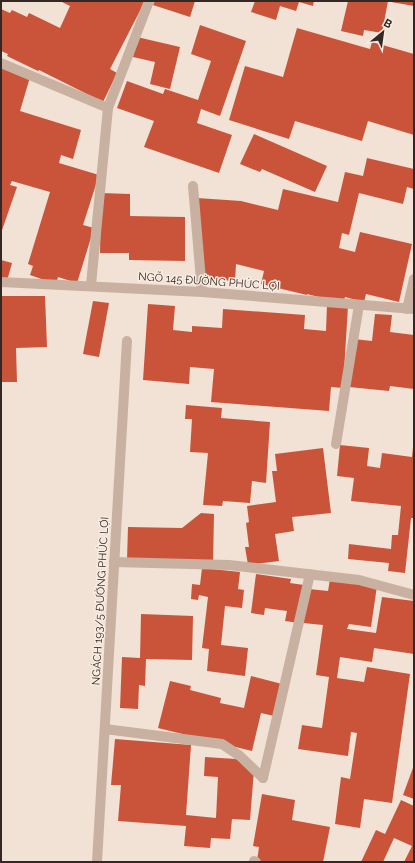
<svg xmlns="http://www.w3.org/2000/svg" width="415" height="863" font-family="Raleway,sans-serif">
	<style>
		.building { fill: #ca543a }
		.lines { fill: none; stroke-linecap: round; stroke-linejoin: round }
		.lane { stroke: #c9b1a1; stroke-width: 10 }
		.street { stroke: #c9b1a1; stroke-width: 10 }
		.labels { text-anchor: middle; stroke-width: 3; stroke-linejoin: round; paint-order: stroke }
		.street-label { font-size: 11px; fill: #332824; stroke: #f9ece1 }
	</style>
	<rect width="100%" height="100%" fill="#f1e2d5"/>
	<g class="building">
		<path d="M60 1H145L110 69 117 73 103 102 39 70 38 71 7 56 8 54 1 51V9L10 13 12 10 27 17 29 13 60 28 70 6Z"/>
		<path d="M155 1H195L190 17 153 5Z"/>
		<path d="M255 1H314L313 6 299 2 296 11 280 6 276 20 251 12Z"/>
		<path d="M348 1H388L382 33 364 30 363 36 341 31Z"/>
		<path d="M391 1H414V6L391 2Z"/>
		<path d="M200 25 246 41 220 116 201 109 197 123 232 135 219 173 144 147 154 121 117 108 127 81 163 94 165 89 198 100 211 61 191 54Z"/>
		<path d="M297 28 370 49 372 42 414 54V135L368 121 362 141 295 121 289 139 229 120 245 66 283 77Z"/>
		<path d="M137 37 180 47 170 89 150 84 155 62 133 57Z"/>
		<path d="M1 68 30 77 20 111 81 130 73 159 61 155 59 163 99 175 83 225 94 228 77 283 58 277 56 284 30 275 33 266 28 264 50 192 12 181 10 185 17 187 1 233Z"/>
		<path d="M254 134 327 166 315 192 262 169 260 172 240 164Z"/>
		<path d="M367 158 414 169V189L407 187 403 204 359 193 349 235 342 233 339 248 355 252 360 232 412 244 399 302 366 294 364 302 345 297 343 303 307 294V295L261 284 264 271 236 264 235 281 204 279 197 198 241 201 278 210 283 189 338 202 345 172 363 176Z"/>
		<path d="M101 193 130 194V216L185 217V261L129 260V253H100Z"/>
		<path d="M1 260 12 263 7 281 1 280Z"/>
		<path d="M1 296H45L47 347 16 348 17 382H1Z"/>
		<path d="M93 301 109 303 99 357 83 354Z"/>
		<path d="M148 304 175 306 173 330 192 332V326L222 328 223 309 305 315 304 329 326 331 327 305 348 306 343 388 331 387 329 411 211 402 214 369 190 367 189 384 143 380Z"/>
		<path d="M375 314 392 315 390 332 414 335V389L390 386 389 391 349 387 354 339 372 341Z"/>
		<path d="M186 405 222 408 221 418 270 422 266 483 252 481 250 503 223 501 222 506 203 505 208 453 190 452 192 419H185Z"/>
		<path d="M340 445 369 448 367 466 380 468 382 453 412 457 413 447H414V518H411L405 573 388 571 389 563 348 559 349 544 391 549 392 535H398L401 506 351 501 354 478 337 476Z"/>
		<path d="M323 448 331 513 292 517 294 531 275 534 279 561 248 565 245 547H249L246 523 249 522 247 506 276 502 272 471H277L275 454Z"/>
		<path d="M201 513 214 514 213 563 127 560 128 527 182 528Z"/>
		<path d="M202 568 240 572 238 589 244 590 242 608 225 606 221 645 248 648 245 676 207 671 209 649 202 648 208 597 199 595 198 600 191 599 192 584 200 585Z"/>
		<path d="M256 574 291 579 290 583 304 585 299 623 285 621 287 611 265 608 264 615 251 613Z"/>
		<path d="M330 579 377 586 371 627 349 624 347 629 376 633 382 597 414 601V654L374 648 372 662 340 657 337 678 364 682 367 667 410 674 392 803 364 799 360 828 335 824 341 777 350 779 357 733 351 732 348 756 298 749 302 725 322 728 329 677 316 675 323 625 303 623 309 589 328 591Z"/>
		<path d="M141 614 193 616 192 660 146 659 145 686 139 685 138 709 120 708 122 657 140 658Z"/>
		<path d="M251 676 282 684 274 716 261 713 252 751 158 728 170 681 191 686 190 690 221 698 220 703 244 708Z"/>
		<path d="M115 739 191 745 186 815 216 818 218 777 204 776 205 757 236 759 254 770 250 820 232 819 230 839 211 838 210 848 184 846 186 826 118 821 121 785H111Z"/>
		<path d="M414 765V799L403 795Z"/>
		<path d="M262 794 295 800 292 820 330 827 323 862 257 861 259 847 253 846Z"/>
		<path d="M401 800 414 806V862H404L412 846 394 838 383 862H361L376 830 385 834Z"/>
	</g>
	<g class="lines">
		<g class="lane">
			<path d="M336 444 359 305"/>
			<path d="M114 562 229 565 359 580 414 595"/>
			<path d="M105 729 222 744 240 756 263 778"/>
			<path d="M263 778 310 574"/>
			<path d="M254 861 256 862"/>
		</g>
		<g class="street">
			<path d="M1 63 108 108"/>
			<path d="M193 186 202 292"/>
			<path d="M1 282 202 292 414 309"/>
			<path d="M91 285 108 108 149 1"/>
			<path d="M407 309 414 279"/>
			<path d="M97 862 127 341"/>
		</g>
	</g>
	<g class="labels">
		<g class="street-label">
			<text transform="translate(209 281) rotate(4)" y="4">NGÕ 145 ĐƯỜNG PHÚC LỢI</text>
			<text transform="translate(100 601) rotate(-87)" y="4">NGÁCH 193/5 ĐƯỜNG PHÚC LỢI</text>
		</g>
	</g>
	<rect width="415" height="863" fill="none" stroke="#332824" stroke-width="4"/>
	<g transform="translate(383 32) rotate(29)" stroke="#f9ece1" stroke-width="3" paint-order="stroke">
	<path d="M0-3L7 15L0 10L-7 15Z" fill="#332824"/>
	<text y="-6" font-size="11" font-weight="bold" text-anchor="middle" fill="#332824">B</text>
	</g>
</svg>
